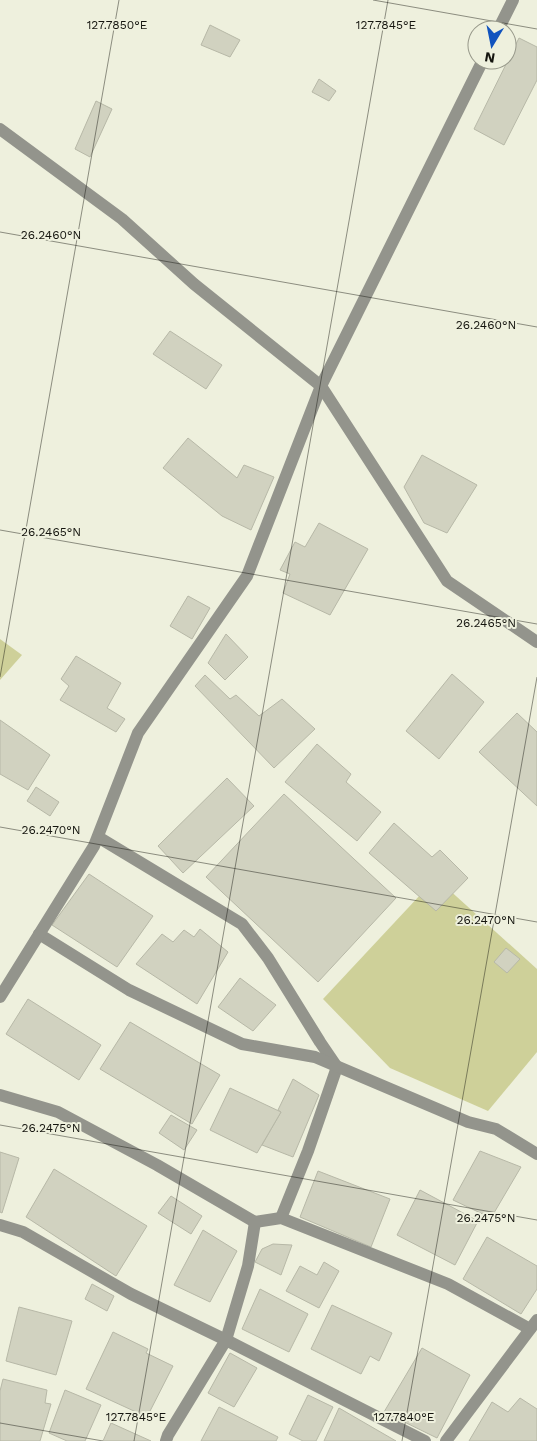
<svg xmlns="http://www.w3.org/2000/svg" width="537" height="1441" font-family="'Work Sans',sans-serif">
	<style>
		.green { fill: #ced099 }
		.building { fill: #d1d2c0; stroke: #b7b8a7 }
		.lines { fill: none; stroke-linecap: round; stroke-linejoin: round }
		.street { stroke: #93948c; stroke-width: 12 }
		.ticks { fill: none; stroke: #14140e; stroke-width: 1; stroke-opacity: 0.45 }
		.ticks-label { font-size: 12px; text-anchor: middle; fill: #14140e; stroke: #eef0dd; stroke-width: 4; stroke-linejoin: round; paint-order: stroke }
	</style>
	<rect width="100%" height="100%" fill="#eef0dd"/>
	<g class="green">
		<path d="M0 639 22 655 0 680Z"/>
		<path d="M436 878 537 969V1052L488 1111 390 1068 323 999Z"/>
	</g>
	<g class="building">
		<path d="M210 25 240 40 230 57 201 45Z"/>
		<path d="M519 38 537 47V80L504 145 474 129Z"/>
		<path d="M319 79 336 91 329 101 312 92Z"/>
		<path d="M96 101 112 109 90 157 75 149Z"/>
		<path d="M170 331 222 365 206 389 153 354Z"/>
		<path d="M188 438 237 478 244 465 274 477 251 530 222 516 163 468Z"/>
		<path d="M422 455 477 485 447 533 424 523 404 487Z"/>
		<path d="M319 523 368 549 330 615 283 593 290 574 280 570 295 542 305 547Z"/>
		<path d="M188 596 210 608 192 639 170 626Z"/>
		<path d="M226 634 248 657 225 680 208 663Z"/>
		<path d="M76 656 121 683 107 708 125 719 116 732 60 700 69 686 61 679Z"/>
		<path d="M452 674 484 702 439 759 406 731Z"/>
		<path d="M205 675 230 699 236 695 259 716 282 699 315 729 274 768 195 686Z"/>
		<path d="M517 713 537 732V806L479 752Z"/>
		<path d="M0 720 50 755 28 790 0 774Z"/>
		<path d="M317 744 351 774 346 782 381 812 357 841 285 782Z"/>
		<path d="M227 778 254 806 183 873 158 846Z"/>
		<path d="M36 787 59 802 50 816 27 801Z"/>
		<path d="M284 794 396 898 318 982 206 877Z"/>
		<path d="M394 823 432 857 440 850 468 878 436 911 369 853Z"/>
		<path d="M89 874 153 916 117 967 52 925Z"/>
		<path d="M200 929 228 952 197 1004 136 964 162 934 173 942 184 930 194 937Z"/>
		<path d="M506 948 520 959 507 973 494 962Z"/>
		<path d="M240 978 276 1005 253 1031 218 1007Z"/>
		<path d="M28 999 101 1045 79 1080 6 1034Z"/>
		<path d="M130 1022 220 1075 192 1124 100 1069Z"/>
		<path d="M293 1079 319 1095 293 1157 262 1145 281 1112 278 1110Z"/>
		<path d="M230 1088 281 1112 257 1153 210 1130Z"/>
		<path d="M171 1115 197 1130 184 1150 159 1133Z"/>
		<path d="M480 1151 521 1167 491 1218 453 1200Z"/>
		<path d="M0 1152 19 1158 2 1213 0 1212Z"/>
		<path d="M54 1169 147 1226 116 1276 26 1217Z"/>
		<path d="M318 1171 390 1199 371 1247 300 1217Z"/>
		<path d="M420 1190 478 1221 455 1265 397 1235Z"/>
		<path d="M171 1196 202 1216 191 1234 158 1213Z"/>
		<path d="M203 1230 237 1251 210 1302 174 1285Z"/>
		<path d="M487 1237 537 1266V1289L521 1314 463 1279Z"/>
		<path d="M273 1244 292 1245 281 1275 255 1262 262 1249Z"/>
		<path d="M324 1262 339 1271 319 1308 286 1291 300 1266 317 1275Z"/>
		<path d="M92 1284 114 1296 107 1311 85 1299Z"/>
		<path d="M260 1289 308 1314 289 1352 242 1329Z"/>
		<path d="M332 1305 392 1333 379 1361 370 1356 361 1374 311 1349Z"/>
		<path d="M19 1307 72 1321 56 1375 6 1361Z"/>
		<path d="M113 1332 148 1349 146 1353 173 1366 147 1417 86 1389Z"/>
		<path d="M422 1348 470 1375 437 1438 384 1412Z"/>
		<path d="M230 1353 257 1368 234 1407 208 1393Z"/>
		<path d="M3 1379 47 1390 45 1403 51 1404 40 1441H0V1391Z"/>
		<path d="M65 1390 101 1405 85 1441H67L49 1433Z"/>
		<path d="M308 1395 333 1407 316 1441H303L289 1434Z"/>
		<path d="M520 1398 537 1409V1441H469L492 1402 508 1412Z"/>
		<path d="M219 1407 278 1437 276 1441H201Z"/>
		<path d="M339 1408 396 1441H324Z"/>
		<path d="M111 1423 151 1441H103Z"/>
	</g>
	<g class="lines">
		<g class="street">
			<path d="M498 30 513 0"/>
			<path d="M0 129 122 219 194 284 321 386 447 581 537 642"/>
			<path d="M98 837 242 924 268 958 320 1042 337 1067 308 1151 281 1218"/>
			<path d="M39 934 129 990 242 1044 315 1057 468 1122 496 1129 537 1154"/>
			<path d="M0 997 94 846 138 733 247 576 321 386 483 60"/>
			<path d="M0 1095 58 1112 157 1165 255 1222 281 1218 448 1284 530 1329"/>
			<path d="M0 1225 23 1232 131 1294 226 1340 425 1441"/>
			<path d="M166 1441 168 1435 226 1340 248 1266 255 1222"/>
			<path d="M446 1441 537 1320"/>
		</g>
	</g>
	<path class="ticks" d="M373 0 537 29M0 232 537 327M0 530 537 624M0 677 119 0M0 827 537 922M0 1125 537 1220M0 1423 103 1441M134 1441 388 0M402 1441 537 677"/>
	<g class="ticks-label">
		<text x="117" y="29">127.7850°E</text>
		<text x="386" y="29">127.7845°E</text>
		<text x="51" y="239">26.2460°N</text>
		<text x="486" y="329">26.2460°N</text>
		<text x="51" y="536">26.2465°N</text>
		<text x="486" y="627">26.2465°N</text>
		<text x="51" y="834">26.2470°N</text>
		<text x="486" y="924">26.2470°N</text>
		<text x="51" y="1132">26.2475°N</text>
		<text x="486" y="1222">26.2475°N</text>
		<text x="136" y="1421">127.7845°E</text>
		<text x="404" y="1421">127.7840°E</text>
	</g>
	<g transform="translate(492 45) rotate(190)"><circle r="24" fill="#eef0dd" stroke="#97988a"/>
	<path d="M0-4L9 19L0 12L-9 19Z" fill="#1153be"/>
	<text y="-8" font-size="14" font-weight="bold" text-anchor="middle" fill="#14140e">N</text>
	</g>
</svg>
